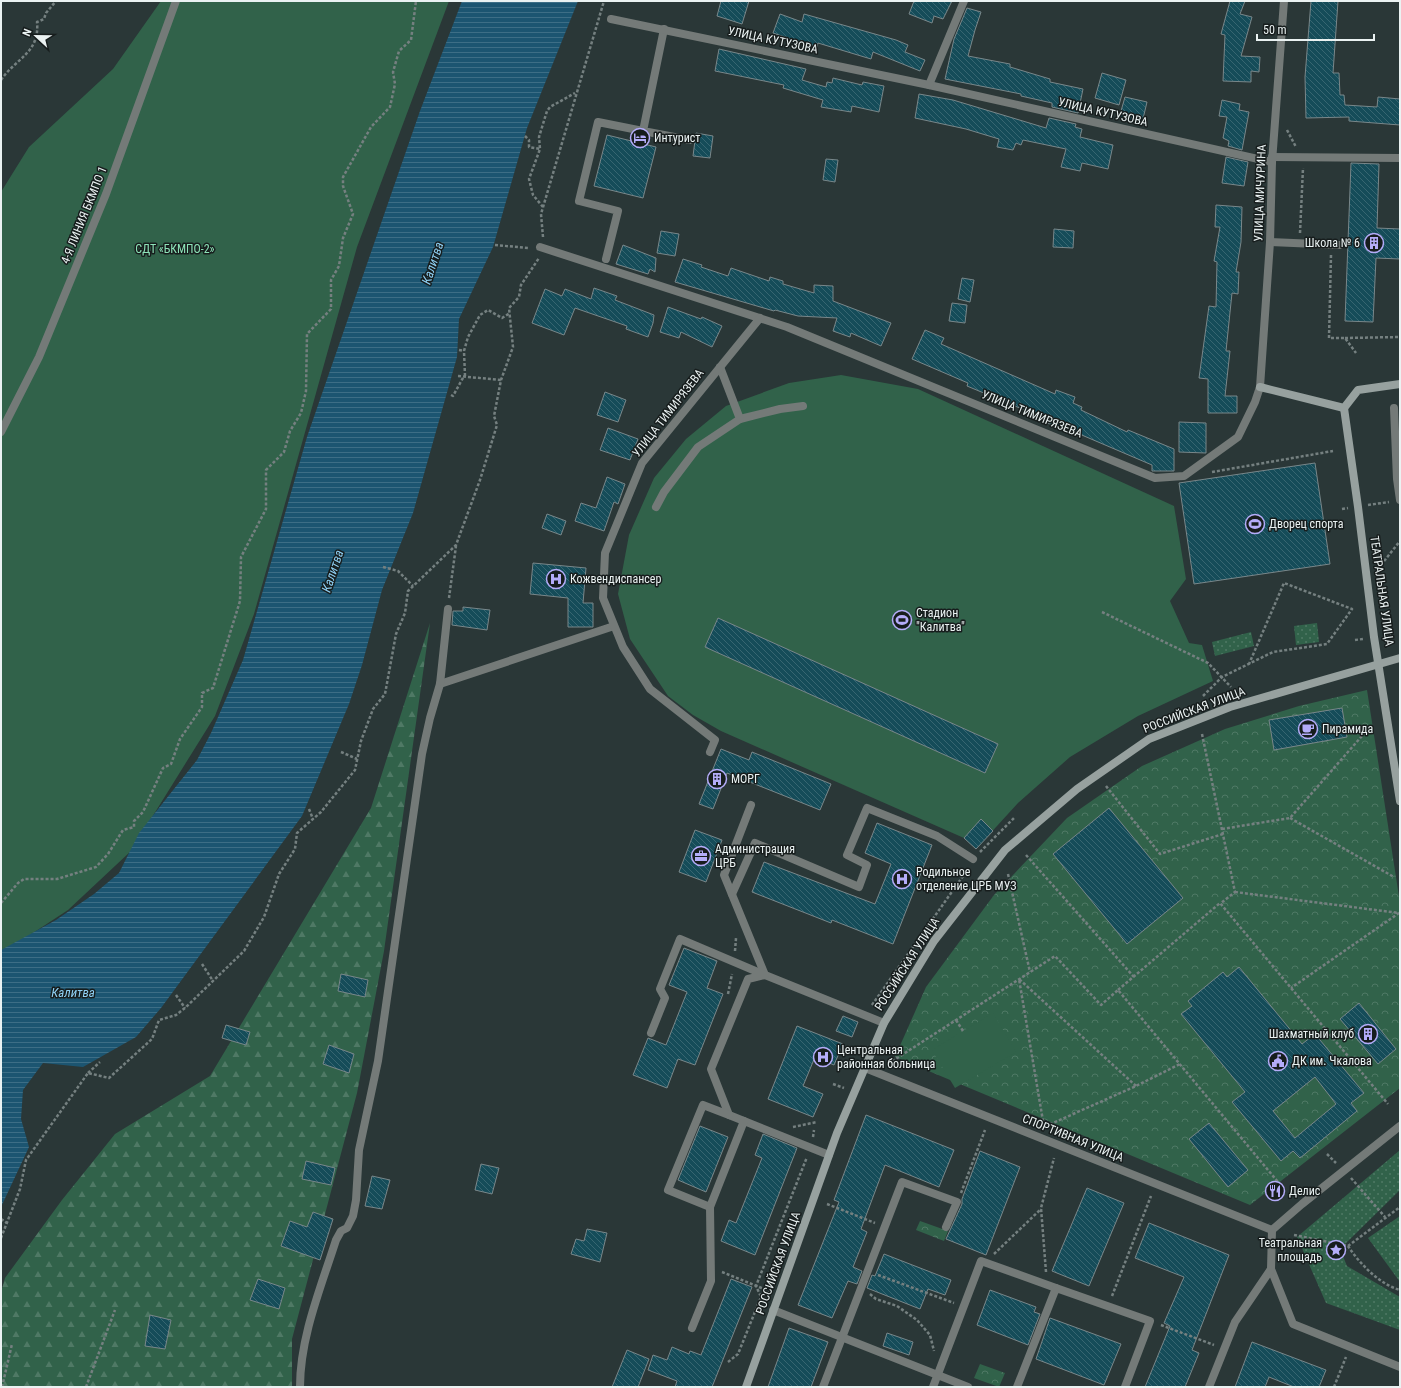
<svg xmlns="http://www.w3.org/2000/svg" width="1401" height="1388" font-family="'Roboto Condensed',sans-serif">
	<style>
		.grass { fill: url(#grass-dots) }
		.forest { fill: url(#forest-firs) }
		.park { fill: url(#park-crowns) }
		.garden { fill: #31624a }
		.water { fill: url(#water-rules) }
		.building { fill: url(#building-back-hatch); stroke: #79878a; fill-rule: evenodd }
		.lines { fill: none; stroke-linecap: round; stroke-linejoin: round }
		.path { stroke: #758080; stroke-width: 2.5; stroke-dasharray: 3 2; stroke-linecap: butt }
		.lane { stroke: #747a78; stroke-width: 8 }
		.street { stroke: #747a78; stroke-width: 8 }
		.secondary { stroke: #97a19f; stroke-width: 8 }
		.labels { text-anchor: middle; stroke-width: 3; stroke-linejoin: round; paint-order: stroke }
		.street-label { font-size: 12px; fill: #eaf2f2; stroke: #171d1d }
		.poi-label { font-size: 12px; fill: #eaf2f2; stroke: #171d1d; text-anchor: start }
		.park-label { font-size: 12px; fill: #8de3b8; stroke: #171d1d }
		.water-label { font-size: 13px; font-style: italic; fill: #8fd0f4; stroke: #171d1d }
	</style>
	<defs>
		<pattern id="grass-dots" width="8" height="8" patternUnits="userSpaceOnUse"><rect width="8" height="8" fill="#31624a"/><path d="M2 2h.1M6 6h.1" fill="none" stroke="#4f7965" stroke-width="1.8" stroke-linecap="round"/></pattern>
		<pattern id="forest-firs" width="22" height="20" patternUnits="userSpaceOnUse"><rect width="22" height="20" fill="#31624a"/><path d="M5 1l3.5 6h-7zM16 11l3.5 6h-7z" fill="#4f7965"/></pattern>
		<pattern id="park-crowns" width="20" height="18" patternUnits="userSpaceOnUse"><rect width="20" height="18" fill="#31624a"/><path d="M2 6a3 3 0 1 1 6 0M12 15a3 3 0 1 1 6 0" fill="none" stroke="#4f7965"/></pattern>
		<pattern id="water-rules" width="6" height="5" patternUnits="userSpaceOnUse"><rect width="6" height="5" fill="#1c5571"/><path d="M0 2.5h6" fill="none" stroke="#3d6e86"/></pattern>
		<pattern id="building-back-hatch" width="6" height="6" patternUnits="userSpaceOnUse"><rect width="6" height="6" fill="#154c59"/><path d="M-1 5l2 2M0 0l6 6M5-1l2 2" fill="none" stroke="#376671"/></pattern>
	</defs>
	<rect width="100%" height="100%" fill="#2a3737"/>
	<g class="grass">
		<path d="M1317 623 1319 642 1296 645 1294 626Z"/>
		<path d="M1251 632 1254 646 1215 656 1212 642Z"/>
		<path d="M1400 1150V1190L1340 1249 1347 1266 1400 1297V1330L1326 1303 1297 1237Z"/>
		<path d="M1400 1216V1282L1368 1238Z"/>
	</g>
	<path class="forest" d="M430 623 384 951 357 1093 292 1339V1387H1V1292L5 1278 62 1200 115 1134 210 1076 371 808Z"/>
	<g class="park">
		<path d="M1367 690 1400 903V1088L1250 1205 895 1057 926 987 994 895 1067 818 1142 766 1225 729 1299 706Z"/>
		<path d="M920 1221 948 1231 944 1241 916 1230Z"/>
		<path d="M980 1364 1005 1373 999 1387 974 1378Z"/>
	</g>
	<g class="garden">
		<path d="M161 1H449L357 247 254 614 215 716 131 851 68 910 1 954V192L29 147 113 69Z"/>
		<path d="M841 375 918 389 1174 506 1186 579 1170 601 1189 643 1202 645 1213 681 1138 716 1070 757 1018 803 976 849 964 838 721 731 693 715 668 696 630 639 618 594 629 535 654 478 686 439 726 406 789 383Z"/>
		<path d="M993 1013 1016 1052 955 1088 932 1050Z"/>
	</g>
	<path class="water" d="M462 1H578L527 128 493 247 459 319 457 357 413 513 382 590 362 665 349 704 302 816 161 1008 136 1037 83 1067 43 1063 23 1090 21 1119 29 1147 1 1207V950L56 920 94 894 119 873 139 833 197 760 211 733 243 660 307 437 420 111Z"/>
	<g class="building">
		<path d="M721 1H749L742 24 717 16Z"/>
		<path d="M914 1H952L943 19 934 16 932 23 909 14Z"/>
		<path d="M1230 1H1245L1240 14 1252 17 1241 56 1260 57 1259 72 1251 71V82L1223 81 1225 35 1221 34Z"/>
		<path d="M1311 1H1338L1333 73H1339L1340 95H1344L1345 105 1377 107 1378 97 1400 99V125L1349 121V117L1306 118 1305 77Z"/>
		<path d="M967 8 981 12 975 30 968 56 1010 64V67L1050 79V82L1083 89 1078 113 1052 107V103L1021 96V94L945 79 954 39Z"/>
		<path d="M780 14 802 22 804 14 896 40 908 45 905 52 925 60 920 71 873 52 871 59 818 43 817 47 802 43 773 33Z"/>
		<path d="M719 49 806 69 802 80 826 87 827 82 832 83 833 78 862 85 863 82 884 86 879 112 852 106 851 112 821 107 823 100 783 88 784 85 715 71Z"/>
		<path d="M1102 73 1126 80 1119 105 1095 98Z"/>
		<path d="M919 94 953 100 1046 128 1049 118 1076 124 1075 127 1082 129 1080 137 1113 145 1108 169 1082 163 1080 171 1061 167 1066 149 1023 140 1021 145 1016 143 1013 150 997 147 999 139 966 129 915 118Z"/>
		<path d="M1125 97 1147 102 1142 123 1119 118Z"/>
		<path d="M1222 100 1240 104 1239 110 1249 112 1242 150 1228 146 1229 141 1223 138 1227 117 1219 116Z"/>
		<path d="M696 133 713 136 710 158 693 156Z"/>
		<path d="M607 135 656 147 643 198 594 186Z"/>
		<path d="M1226 157 1248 162 1244 186 1222 183Z"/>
		<path d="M826 159 838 160 835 182 823 180Z"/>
		<path d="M1351 163 1379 164 1377 228 1400 229V259L1376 258 1373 322 1345 321Z"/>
		<path d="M1216 205 1242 207 1241 242 1236 272H1239L1238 294 1232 293 1226 351H1230L1225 396H1237V413H1208V379L1199 378 1209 306 1216 307 1217 262 1214 261 1220 227H1215Z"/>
		<path d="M1054 229 1074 231 1073 248 1053 247Z"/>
		<path d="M661 231 679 234 675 256 657 253Z"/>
		<path d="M623 245 656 258 655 272 650 269 648 274 616 264Z"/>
		<path d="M683 259 702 265 701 267 728 276 731 268 769 281 770 277 783 281V284L814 293V285L833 286V301L891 323 881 346 851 333 850 337 833 331 837 318 798 316 775 310 774 311 675 282Z"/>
		<path d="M962 278 974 280 970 302 958 299Z"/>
		<path d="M594 288 617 296 615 300 654 315 653 323 648 337 626 329 627 326 575 308 564 335 532 323 545 289 562 296 565 289 591 299Z"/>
		<path d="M952 303 967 305 965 323 949 321Z"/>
		<path d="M668 307 701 319 702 317 722 326 712 347 681 332 679 338 660 332Z"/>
		<path d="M925 330 944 338 941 344 1055 394 1056 390 1075 397 1073 403 1082 407 1081 410 1127 432 1128 430 1174 449V471H1152V465L1063 427V429L1045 422 1046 419 967 386 968 383 912 359Z"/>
		<path d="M605 392 626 400 618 422 597 415Z"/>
		<path d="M1179 422 1206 423V453L1179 452Z"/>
		<path d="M608 428 638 439 630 460 600 450Z"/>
		<path d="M1315 463 1330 564 1194 584 1179 483Z"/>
		<path d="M607 477 625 484 618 504 614 502 604 531 575 521 581 503 596 508Z"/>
		<path d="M547 514 566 521 561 535 542 528Z"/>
		<path d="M533 563 586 568 583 603H593V627H568V598L530 594Z"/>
		<path d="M463 607 490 610 487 630 452 625 453 611H463Z"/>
		<path d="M718 618 998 744 985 773 705 647Z"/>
		<path d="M1342 708 1347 737 1274 750 1269 720Z"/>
		<path d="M721 749 749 760 752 752 831 784 820 810 727 773 713 809 699 804Z"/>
		<path d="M1109 808 1183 898 1127 944 1053 854Z"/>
		<path d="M981 819 993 831 976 849 964 838Z"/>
		<path d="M877 823 932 845 893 944 832 920 831 923 752 892 764 862 875 904 891 864 865 853Z"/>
		<path d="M695 830 722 840 706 882 679 872Z"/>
		<path d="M684 948 717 961 707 988 723 994 695 1065 678 1059 667 1088 633 1075 648 1038 666 1045 687 992 669 985Z"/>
		<path d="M1239 967 1302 1044 1315 1034 1364 1093 1351 1103 1357 1111 1300 1158 1293 1151 1281 1161 1232 1102 1245 1092 1181 1014 1192 1006 1188 1001 1223 972 1227 977ZM1315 1077 1336 1104 1295 1138 1273 1111Z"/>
		<path d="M341 974 368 980 365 997 338 991Z"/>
		<path d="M1359 1003 1396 1049 1378 1064 1340 1019Z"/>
		<path d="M843 1016 858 1022 852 1037 836 1031Z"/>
		<path d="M226 1025 250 1032 246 1045 222 1038Z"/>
		<path d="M797 1026 843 1044 834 1065 815 1057 803 1086 823 1094 813 1117 768 1099Z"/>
		<path d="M329 1045 354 1054 349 1073 323 1064Z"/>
		<path d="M866 1115 954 1150 939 1187 885 1165 861 1229 867 1232 853 1267 862 1271 857 1284 848 1281 832 1318 798 1305 839 1202 834 1200Z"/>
		<path d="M1209 1123 1248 1170 1228 1187 1189 1139Z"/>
		<path d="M700 1126 728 1137 706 1192 678 1180Z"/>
		<path d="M763 1134 797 1148 755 1255 721 1241 729 1220 736 1223 762 1158 755 1155Z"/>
		<path d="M980 1151 1020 1167 986 1255 946 1239 962 1204V1199Z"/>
		<path d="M306 1161 335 1168 331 1185 302 1179Z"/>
		<path d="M481 1164 499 1168 492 1194 475 1190Z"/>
		<path d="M372 1176 390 1180 382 1209 365 1206Z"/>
		<path d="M1087 1188 1124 1203 1089 1286 1052 1271Z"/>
		<path d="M313 1212 333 1219 320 1260 281 1246 290 1221 307 1227Z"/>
		<path d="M1149 1223 1229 1255 1192 1350 1199 1353 1185 1387H1145L1170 1326 1164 1323 1184 1277 1135 1258Z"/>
		<path d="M587 1229 607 1233 600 1262 571 1254 576 1239 584 1241Z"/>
		<path d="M884 1254 951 1280 945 1295 928 1289 920 1309 867 1288 872 1275 875 1276Z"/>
		<path d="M258 1279 285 1288 279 1309 250 1300Z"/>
		<path d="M731 1279 752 1287 712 1387H675L677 1381 648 1370 653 1355 667 1360 672 1347 689 1354 690 1351 701 1355Z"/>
		<path d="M990 1290 1036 1307 1034 1312 1040 1314 1028 1345 977 1325Z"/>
		<path d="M150 1315 171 1320 165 1349 145 1346Z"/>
		<path d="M1050 1318 1121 1344 1104 1385 1036 1359Z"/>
		<path d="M789 1328 828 1342 811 1387H768Z"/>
		<path d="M887 1333 913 1342 909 1355 883 1346Z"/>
		<path d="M1252 1342 1326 1370 1319 1387H1294L1269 1377 1265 1387H1235Z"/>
		<path d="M627 1350 649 1359 638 1387H612Z"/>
	</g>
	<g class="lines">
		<g class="path">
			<path d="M1 80C16 58 40 53 37 22L44 19 46 13 56 1"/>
			<path d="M1287 130 1296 147"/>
			<path d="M525 136 529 140V147L540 149"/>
			<path d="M543 207 533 195 529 179 540 149 539 137 547 111 550 107 575 93"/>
			<path d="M1300 233 1303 168"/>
			<path d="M543 237 541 214 604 1"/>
			<path d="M495 245 529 248"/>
			<path d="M1331 255 1329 338H1345L1356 353"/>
			<path d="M1345 338 1400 337"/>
			<path d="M459 350 464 351"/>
			<path d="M458 376 501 380"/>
			<path d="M465 376 464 351 468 337 480 315 488 310 502 318 510 313"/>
			<path d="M451 395 453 396 464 376"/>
			<path d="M1212 472 1333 451"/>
			<path d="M1368 505 1389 502"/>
			<path d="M1342 509 1348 508"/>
			<path d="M1381 565 1400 541"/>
			<path d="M383 567 398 571 413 586"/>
			<path d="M449 598 456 546"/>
			<path d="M1102 612 1208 663 1231 687"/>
			<path d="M1385 635 1391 634"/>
			<path d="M1355 640 1363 639"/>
			<path d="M1203 696 1222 677 1273 652 1327 644 1352 609 1284 583 1249 664"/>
			<path d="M1202 734 1235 892 1221 903"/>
			<path d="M341 752 357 759"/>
			<path d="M1106 786 1160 854 1223 834"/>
			<path d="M309 809 313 819"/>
			<path d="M1290 818 1394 877"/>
			<path d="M1222 829 1290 818 1369 728"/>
			<path d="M980 852 1015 817"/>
			<path d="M1026 855 1134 977"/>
			<path d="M1008 874 1030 972"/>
			<path d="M1235 892 1399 913 1291 988"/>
			<path d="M1 903 18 883 24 879H57L96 867 108 854 123 830 134 827V821L143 812 163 768 171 764 180 739 202 707V693L213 688 240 601 241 557 266 509V470L284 452 290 431 301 413 306 391 307 334 331 309V280L339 266 343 238 353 214 343 186V177L371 127 390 107 395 84 393 72 399 51 411 40 416 1"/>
			<path d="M735 951 736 938"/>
			<path d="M202 964 213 981"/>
			<path d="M1118 990 1220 903 1388 1104"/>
			<path d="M728 994 732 974"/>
			<path d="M176 995 185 1008"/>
			<path d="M872 1005 968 869"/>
			<path d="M956 1020 963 1031"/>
			<path d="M888 1064 1055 956 1101 1005 1118 990 1283 1188"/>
			<path d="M88 1073 100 1062"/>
			<path d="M833 1084 844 1088"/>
			<path d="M1136 1086 1019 979 1044 1127 1136 1086 1180 1064"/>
			<path d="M793 1127 817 1122"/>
			<path d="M813 1137 814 1130"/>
			<path d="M1327 1154 1336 1163"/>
			<path d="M1351 1178 1385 1217"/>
			<path d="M961 1193 985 1130"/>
			<path d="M827 1204 875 1223"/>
			<path d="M1 1219 7 1223"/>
			<path d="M1294 1235 1348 1246C1360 1264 1379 1284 1400 1290"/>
			<path d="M1 1238 20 1189 26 1160 88 1073 109 1078 152 1039 159 1020 176 1015 185 1008 244 951 264 917 279 874 295 849 297 833 321 812 355 770 361 741 373 709 385 694 396 634 405 613 408 591 456 545 480 480 497 425 494 416 501 380 513 347 509 308 519 297 521 285 539 258"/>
			<path d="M1348 1246 1400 1207"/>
			<path d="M994 1254 1041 1209"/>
			<path d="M722 1272 769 1291"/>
			<path d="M1046 1272 1041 1208 1054 1158"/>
			<path d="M878 1275 954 1303"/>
			<path d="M870 1294 876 1299 897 1306 917 1320 930 1335 934 1351"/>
			<path d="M1112 1296 1151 1196"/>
			<path d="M1161 1325 1214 1345"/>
			<path d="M728 1362 738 1354 761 1297 756 1286 807 1157"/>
			<path d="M2 1387 12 1344"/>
			<path d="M86 1387 115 1310"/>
			<path d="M1334 1387 1346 1357"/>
		</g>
		<g class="lane">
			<path d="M664 29 643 131 690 140"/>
			<path d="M1270 242 1340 245"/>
			<path d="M606 259 618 211 579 201 598 122 643 131"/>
			<path d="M740 419 780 409 803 406"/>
			<path d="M1 432 39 357 106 194 176 1"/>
			<path d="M656 507 664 492 698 447 740 419 720 367"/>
			<path d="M440 684 614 626"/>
			<path d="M751 805 724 875 765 975 884 1023"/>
			<path d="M732 894 755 843 859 887 867 865 847 855 867 808 937 836 973 859"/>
			<path d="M651 1033 665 998 660 989 680 939 765 975 748 979 711 1069 729 1115 829 1155"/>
			<path d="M729 1115 703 1105 668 1190 710 1207 744 1121"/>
			<path d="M1272 1230 1302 1204 1400 1126"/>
			<path d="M1271 1269 1293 1324 1400 1367"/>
			<path d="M773 1310 968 1387"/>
			<path d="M692 1328 711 1281 710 1207"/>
			<path d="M300 1387C300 1337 321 1287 336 1240L341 1231 347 1228 353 1216 356 1200 359 1150 378 1061 422 754 430 718 440 684 448 609"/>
			<path d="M823 1387 902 1182 957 1202 946 1227"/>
			<path d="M933 1387 981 1261 1056 1288"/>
			<path d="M1017 1387 1056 1288 1150 1321 1125 1387"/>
		</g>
		<g class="street">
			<path d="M611 19 929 85 1272 162"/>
			<path d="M929 85 964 1"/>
			<path d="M1272 157 1400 158"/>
			<path d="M540 247 787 327 1155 478 1184 476 1238 437 1255 402 1260 387 1270 242 1272 162 1284 1"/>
			<path d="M1394 408 1397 479 1400 500"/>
			<path d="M710 752 715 740 650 689 623 647 603 598 605 553 642 463 760 318"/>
			<path d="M865 1068 1272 1230 1271 1269 1235 1322 1209 1387"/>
		</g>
		<g class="secondary">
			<path d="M1260 387 1344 408 1358 390 1400 384"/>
			<path d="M1344 408 1358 507 1374 637 1400 801"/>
			<path d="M746 1387 837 1133 884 1023 934 941 1005 850 1077 789 1149 739 1230 707 1400 658"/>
		</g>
	</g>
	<defs>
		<g id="hotel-ring" transform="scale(1)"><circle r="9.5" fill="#171d1d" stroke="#b4acf9" stroke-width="1.5"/><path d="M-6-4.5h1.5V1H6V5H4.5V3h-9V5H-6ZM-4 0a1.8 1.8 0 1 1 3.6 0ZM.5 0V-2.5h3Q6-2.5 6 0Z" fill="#b4acf9"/></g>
		<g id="building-ring" transform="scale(1)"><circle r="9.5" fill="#171d1d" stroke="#b4acf9" stroke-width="1.5"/><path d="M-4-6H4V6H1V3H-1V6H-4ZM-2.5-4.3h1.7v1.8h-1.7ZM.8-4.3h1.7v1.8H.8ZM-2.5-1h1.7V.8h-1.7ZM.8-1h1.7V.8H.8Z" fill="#b4acf9"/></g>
		<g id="stadium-ring" transform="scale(1)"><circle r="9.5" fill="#171d1d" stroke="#b4acf9" stroke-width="1.5"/><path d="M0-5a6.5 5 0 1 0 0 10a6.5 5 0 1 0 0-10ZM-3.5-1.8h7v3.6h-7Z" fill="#b4acf9"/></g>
		<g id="hospital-ring" transform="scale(1)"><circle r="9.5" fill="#171d1d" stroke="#b4acf9" stroke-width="1.5"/><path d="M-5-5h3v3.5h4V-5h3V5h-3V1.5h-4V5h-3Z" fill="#b4acf9"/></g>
		<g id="cafe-ring" transform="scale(1)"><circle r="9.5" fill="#171d1d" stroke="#b4acf9" stroke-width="1.5"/><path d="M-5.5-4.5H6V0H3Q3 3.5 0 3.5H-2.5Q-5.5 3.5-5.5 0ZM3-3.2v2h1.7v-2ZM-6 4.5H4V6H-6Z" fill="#b4acf9"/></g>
		<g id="office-ring" transform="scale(1)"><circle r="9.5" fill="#171d1d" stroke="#b4acf9" stroke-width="1.5"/><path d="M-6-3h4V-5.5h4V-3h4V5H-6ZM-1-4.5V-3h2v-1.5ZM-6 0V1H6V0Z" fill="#b4acf9"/></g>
		<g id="civic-ring" transform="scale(1)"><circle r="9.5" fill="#171d1d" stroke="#b4acf9" stroke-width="1.5"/><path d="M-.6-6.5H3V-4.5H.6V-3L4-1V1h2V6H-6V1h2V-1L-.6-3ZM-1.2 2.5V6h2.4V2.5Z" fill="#b4acf9"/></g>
		<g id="restaurant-ring" transform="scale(1)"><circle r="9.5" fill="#171d1d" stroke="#b4acf9" stroke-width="1.5"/><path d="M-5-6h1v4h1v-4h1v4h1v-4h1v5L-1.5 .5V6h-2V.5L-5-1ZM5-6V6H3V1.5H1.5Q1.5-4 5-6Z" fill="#b4acf9"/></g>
		<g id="sight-ring" transform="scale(1)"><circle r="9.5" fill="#171d1d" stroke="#b4acf9" stroke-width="1.5"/><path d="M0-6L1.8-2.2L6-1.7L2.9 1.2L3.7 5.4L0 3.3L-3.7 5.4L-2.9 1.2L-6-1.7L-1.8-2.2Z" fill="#b4acf9"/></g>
	</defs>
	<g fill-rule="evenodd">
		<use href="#hotel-ring" x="640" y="138"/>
		<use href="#building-ring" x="1374" y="243"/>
		<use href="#stadium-ring" x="1255" y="524"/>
		<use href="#hospital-ring" x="556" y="579"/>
		<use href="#stadium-ring" x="902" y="620"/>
		<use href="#cafe-ring" x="1308" y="729"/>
		<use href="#building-ring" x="717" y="779"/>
		<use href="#office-ring" x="701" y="856"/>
		<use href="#hospital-ring" x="902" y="879"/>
		<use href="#building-ring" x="1368" y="1034"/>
		<use href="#hospital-ring" x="823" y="1057"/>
		<use href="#civic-ring" x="1278" y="1061"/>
		<use href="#restaurant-ring" x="1275" y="1191"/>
		<use href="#sight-ring" x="1336" y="1250"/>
	</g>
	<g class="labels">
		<g class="street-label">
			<text transform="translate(773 40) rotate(12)" y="4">УЛИЦА КУТУЗОВА</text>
			<text transform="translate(1103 112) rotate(13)" y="4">УЛИЦА КУТУЗОВА</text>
			<text transform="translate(1260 193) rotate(-88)" y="4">УЛИЦА МИЧУРИНА</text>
			<text transform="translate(84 215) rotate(-68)" y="4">4-Я ЛИНИЯ БКМПО 1</text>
			<text transform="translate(668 413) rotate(-52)" y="4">УЛИЦА ТИМИРЯЗЕВА</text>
			<text transform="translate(1032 414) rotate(22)" y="4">УЛИЦА ТИМИРЯЗЕВА</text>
			<text transform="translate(1382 591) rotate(82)" y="4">ТЕАТРАЛЬНАЯ УЛИЦА</text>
			<text transform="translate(1194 710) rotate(-21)" y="4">РОССИЙСКАЯ УЛИЦА</text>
			<text transform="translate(907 964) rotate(-57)" y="4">РОССИЙСКАЯ УЛИЦА</text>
			<text transform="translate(1073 1138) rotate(22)" y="4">СПОРТИВНАЯ УЛИЦА</text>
			<text transform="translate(778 1263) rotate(-70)" y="4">РОССИЙСКАЯ УЛИЦА</text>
		</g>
		<g class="poi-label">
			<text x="654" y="142">Интурист</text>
			<text x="1360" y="247" text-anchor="end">Школа № 6</text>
			<text x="1269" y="528">Дворец спорта</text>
			<text x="570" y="583">Кожвендиспансер</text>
			<text x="916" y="617">Стадион<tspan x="916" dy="14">"Калитва"</tspan></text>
			<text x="1322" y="733">Пирамида</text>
			<text x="731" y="783">МОРГ</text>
			<text x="715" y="853">Администрация<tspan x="715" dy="14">ЦРБ</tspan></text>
			<text x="916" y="876">Родильное<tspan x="916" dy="14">отделение ЦРБ МУЗ</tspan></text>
			<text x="1354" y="1038" text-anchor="end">Шахматный клуб</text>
			<text x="837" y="1054">Центральная<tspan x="837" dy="14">районная больница</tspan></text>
			<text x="1292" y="1065">ДК им. Чкалова</text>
			<text x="1289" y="1195">Делис</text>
			<text x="1322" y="1247" text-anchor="end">Театральная<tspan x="1322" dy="14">площадь</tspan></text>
		</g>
		<g class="park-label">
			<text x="175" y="253">СДТ «БКМПО-2»</text>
		</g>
		<g class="water-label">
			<text transform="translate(432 263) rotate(-72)" y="5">Калитва</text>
			<text transform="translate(332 571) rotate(-72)" y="5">Калитва</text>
			<text x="73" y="997">Калитва</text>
		</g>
	</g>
	<rect width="1401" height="1388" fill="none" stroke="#eaf2f2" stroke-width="4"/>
	<g transform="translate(36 36) rotate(292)" stroke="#171d1d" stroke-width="3" paint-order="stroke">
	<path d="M0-3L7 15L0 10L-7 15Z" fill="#eaf2f2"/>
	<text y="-6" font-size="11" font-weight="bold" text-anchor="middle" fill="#eaf2f2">N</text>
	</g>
	<path d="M1257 34v6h117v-6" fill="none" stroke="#eaf2f2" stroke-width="2"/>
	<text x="1263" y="34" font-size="12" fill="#eaf2f2" stroke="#171d1d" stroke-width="3" paint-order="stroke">50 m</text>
</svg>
